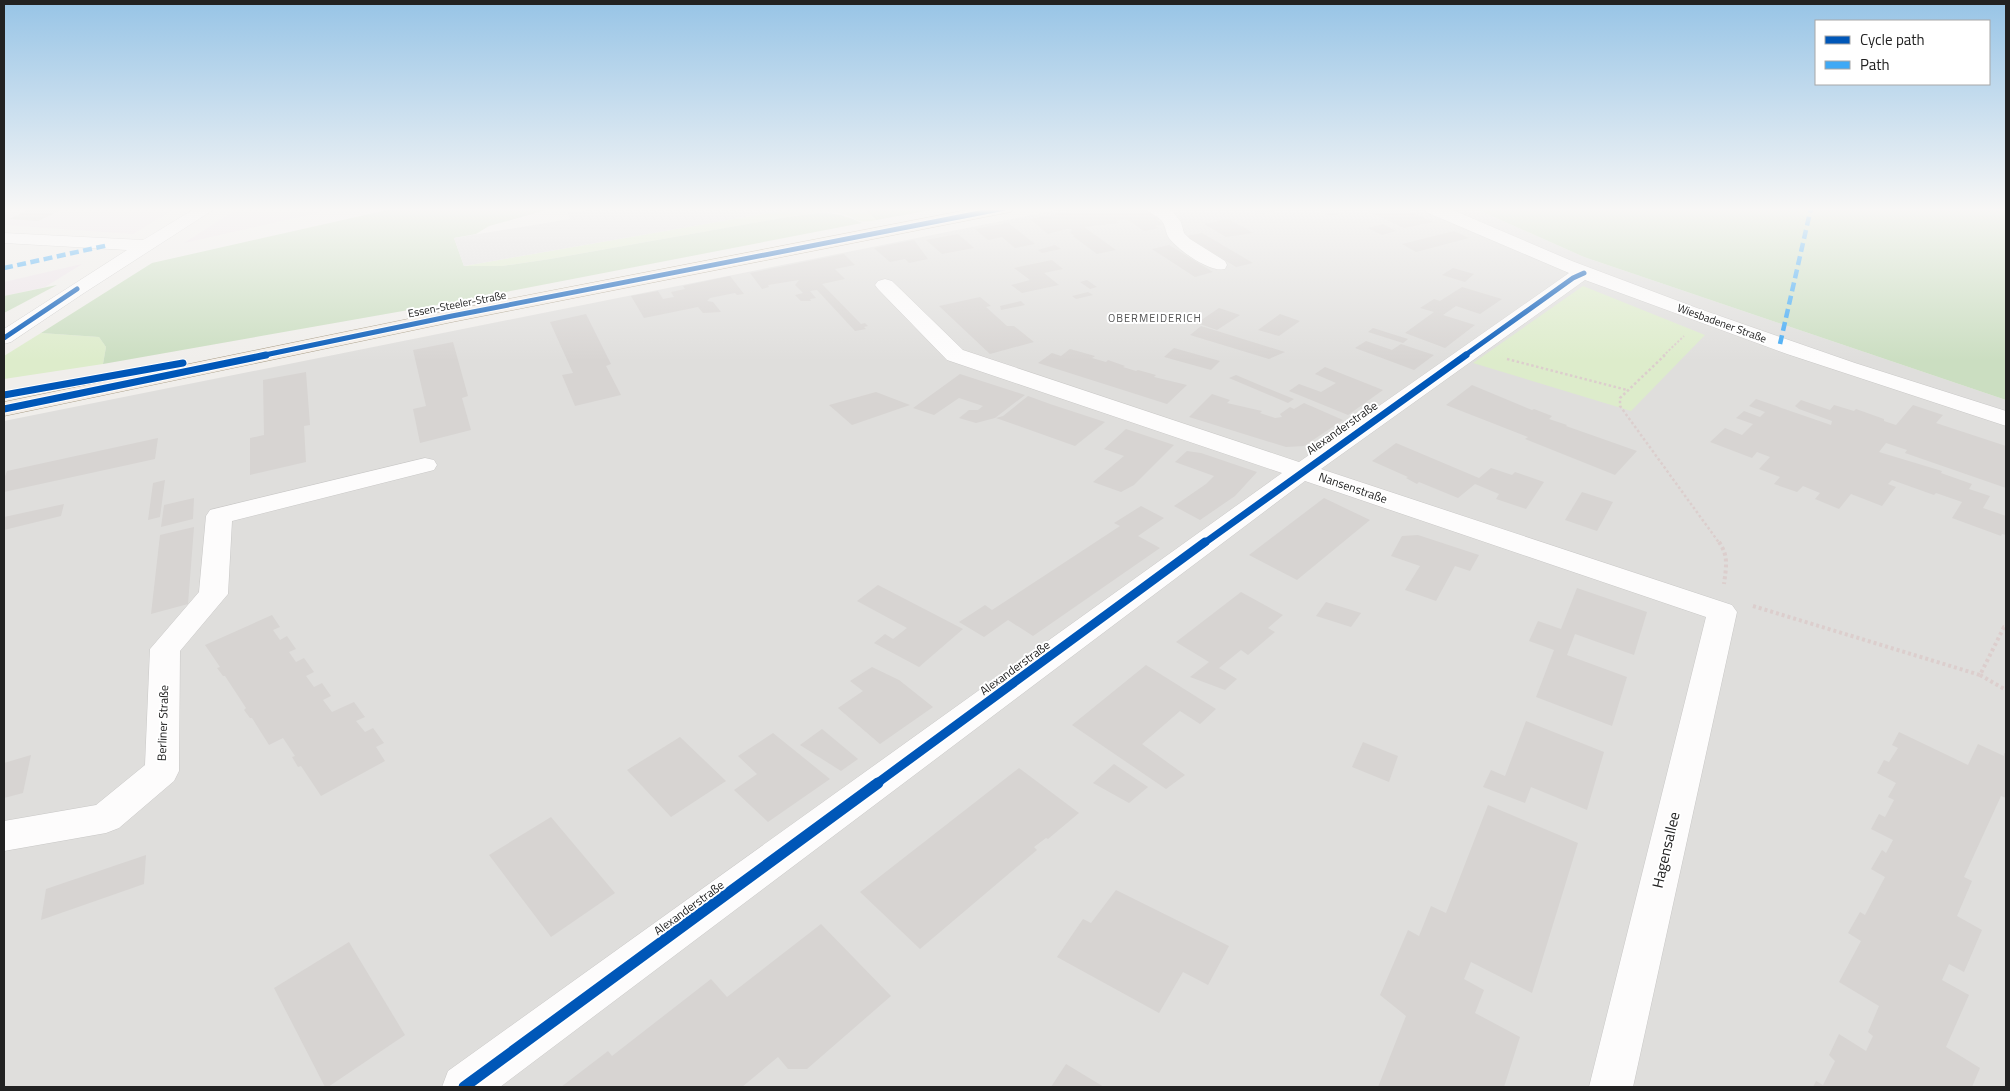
<svg xmlns="http://www.w3.org/2000/svg" width="2010" height="1091" font-family="'Titillium Web',sans-serif">
	<style>
		.residential { fill: #dfdedc }
		.industrial { fill: #ede4e9 }
		.grass { fill: #ddeccb }
		.forest { fill: #cbdec1 }
		.parking { fill: #e0dfde }
		.building { fill: #d7d4d2 }
		.lines { fill: none; stroke-linecap: round; stroke-linejoin: round }
		.minor-casing { stroke: #c9c8c7; stroke-width: 1 }
		.major-casing { stroke: #a79c86; stroke-width: 1 }
		.path-far2 { stroke: #dccecd; stroke-width: 2; stroke-dasharray: 2 2; stroke-linecap: butt }
		.path-far1 { stroke: #dccecd; stroke-width: 2.5; stroke-dasharray: 2.5 2.5; stroke-linecap: butt }
		.path { stroke: #dccecd; stroke-width: 4; stroke-dasharray: 3 3; stroke-linecap: butt }
		.minor { fill: #fdfcfc; fill-rule: evenodd }
		.major { fill: #f3ede7; fill-rule: evenodd }
		.quiet { stroke: #3fa9f5; stroke-width: 4.5; stroke-dasharray: 9 4.5; stroke-linecap: butt }
		.cycleway-far3-casing { stroke: #fff; stroke-width: 7 }
		.cycleway-far2-casing { stroke: #fff; stroke-width: 9 }
		.cycleway-far1-casing { stroke: #fff; stroke-width: 12 }
		.cycleway-casing { stroke: #fff; stroke-width: 14 }
		.cycleway-far3 { stroke: #0057b8; stroke-width: 5 }
		.cycleway-far2 { stroke: #0057b8; stroke-width: 7 }
		.cycleway-far1 { stroke: #0057b8; stroke-width: 9 }
		.cycleway { stroke: #0057b8; stroke-width: 11 }
		.labels { text-anchor: middle; stroke-width: 4; stroke-linejoin: round; paint-order: stroke }
		.far-street-label { font-size: 11px; fill: #222; stroke: #fff }
		.far-neighbourhood-label { font-size: 11px; letter-spacing: 1px; fill: #555; stroke: #fff }
		.street-label { font-size: 12px; fill: #222; stroke: #fff }
		.near-street-label { font-size: 15px; fill: #222; stroke: #fff }
	</style>
	<rect width="100%" height="100%" fill="#f0eeeb"/>
	<path class="residential" d="M1067 208H1474L1584 257 2006 400V1087H4V421Z"/>
	<g class="industrial">
		<path d="M4 208H176L133 234 4 225Z"/>
		<path d="M239 208H339L184 243Z"/>
		<path d="M82 264 45 287 4 296V282Z"/>
	</g>
	<g class="grass">
		<path d="M797 208H867L866 210 876 220C854 225 858 217 839 213 823 210 804 215 787 217L550 259 502 266H464Z"/>
		<path d="M1583 286 1705 335 1631 411 1473 363Z"/>
		<path d="M41 333 99 337 106 347 103 364 4 379V356Z"/>
	</g>
	<g class="forest">
		<path d="M396 208H554L489 226 476 234 454 238 464 266H502L550 259 787 217C818 213 833 209 862 223L454 302 103 364 106 347 99 337 41 333 152 263Z"/>
		<path d="M867 208H943L876 220 866 210Z"/>
		<path d="M1474 208H2006V400L1584 257Z"/>
		<path d="M57 285 4 313V296Z"/>
	</g>
	<path class="parking" d="M590 208H797L464 266 454 238 570 219 568 213 590 210Z"/>
	<g class="building">
		<path d="M32 208H66L38 221 9 219Z"/>
		<path d="M1088 208H1148L1162 218 1156 219 1163 224 1155 226 1159 228 1144 231 1126 219 1116 221 1119 223 1084 227 1116 250 1097 254 1073 236H1075L1070 233 1072 229H1066L1048 234 1030 219Z"/>
		<path d="M1250 208H1273L1277 210 1260 214Z"/>
		<path d="M1305 208H1328L1340 214 1331 216 1318 210 1311 211Z"/>
		<path d="M1361 208H1402L1433 222 1404 228Z"/>
		<path d="M1228 219 1243 227 1253 233 1226 237 1204 224Z"/>
		<path d="M1008 223 1035 244 1015 248 1002 237 988 240 975 229Z"/>
		<path d="M1383 224 1396 231 1382 235 1368 228Z"/>
		<path d="M1454 231 1469 238 1416 252 1402 244Z"/>
		<path d="M1202 233 1253 263 1236 267 1186 236Z"/>
		<path d="M958 234 974 248 942 254 926 240Z"/>
		<path d="M914 240 928 259 909 263 905 259 890 262 874 248Z"/>
		<path d="M1055 245 1061 249 1042 253 1038 250Z"/>
		<path d="M1169 245 1213 272 1195 277 1152 249Z"/>
		<path d="M844 254 855 265 835 269 845 279 822 284 861 324 865 323 868 326 864 327 866 329 855 331 817 290 810 291 816 298 810 299 811 301H801L795 295 803 293 795 285 799 280 768 285 769 287 762 289 750 273Z"/>
		<path d="M1052 260 1063 269 1044 273 1059 285 1022 293 1011 285 1030 280 1014 268Z"/>
		<path d="M1453 268 1474 274 1465 282 1442 275Z"/>
		<path d="M730 276 744 294 737 295 735 293 710 298 707 301 713 302 721 312 703 313 698 307 644 318 631 296 658 291 663 299 674 297 671 292 685 289 683 286Z"/>
		<path d="M1087 280 1097 287 1090 289 1080 282Z"/>
		<path d="M1462 287 1502 299 1480 314 1456 306 1443 315 1475 325 1445 348 1405 333 1434 312 1420 308 1434 299 1440 301Z"/>
		<path d="M1088 292 1093 295 1076 299 1072 296Z"/>
		<path d="M980 297 991 306 986 307 1007 326H1014L1034 342 990 354 939 306Z"/>
		<path d="M1021 301 1025 305 1001 310 1000 306Z"/>
		<path d="M1219 308 1240 315 1217 330 1197 323Z"/>
		<path d="M586 314 611 364 606 366 621 395 575 406 562 375 573 373 550 322Z"/>
		<path d="M1280 314 1300 321 1279 336 1258 330Z"/>
		<path d="M1201 326 1285 352 1269 359 1190 335Z"/>
		<path d="M1373 328 1408 339 1403 343 1368 332Z"/>
		<path d="M1366 341 1392 350 1401 344 1434 355 1414 370 1355 348Z"/>
		<path d="M453 342 468 396 462 398 471 430 420 443 413 409 426 406 413 350Z"/>
		<path d="M1174 348 1220 361 1211 370 1164 357Z"/>
		<path d="M1070 349 1095 356 1092 358 1106 362 1108 360 1125 366 1123 367 1136 371 1138 370 1156 375 1154 377 1187 385 1167 404 1038 363 1052 353 1061 356Z"/>
		<path d="M1325 367 1383 390 1348 415 1289 391 1299 384 1321 392 1336 383 1315 374Z"/>
		<path d="M306 372 310 425 304 426 306 462 250 475V438L264 435 263 380Z"/>
		<path d="M960 374 1025 395 995 418 976 423 959 418 969 410H978L983 406 959 398 934 415 913 408Z"/>
		<path d="M1236 375 1262 386 1294 399 1288 403 1229 378Z"/>
		<path d="M1472 385 1532 410 1534 409 1552 416 1549 419 1567 425 1566 426 1637 451 1615 475 1525 439 1528 437 1446 405Z"/>
		<path d="M876 392 910 405 852 425 829 405Z"/>
		<path d="M1212 394 1230 400 1227 403 1262 411 1260 413 1275 418 1282 417 1280 414 1290 407 1294 409 1304 403 1343 420 1304 446 1286 447 1189 417Z"/>
		<path d="M1028 396 1050 404 1105 422 1075 446 996 418 1003 416Z"/>
		<path d="M1756 399 1831 425 1832 421 1799 409 1795 406 1801 400 1830 410 1834 405 1854 411 1856 409 1884 419V421L1896 425 1913 405 1943 415 1936 423 2006 446V488L1905 453 1907 450 1886 443 1879 452 1942 471 1941 473 1972 484 1969 489 1990 496 1983 508 2006 516V535L2002 534 2001 536 1952 518 1962 502 1936 493 1934 495 1892 480 1888 484 1896 487 1882 506 1851 494 1839 509 1815 499 1820 493 1803 486 1797 492 1774 484 1780 477 1759 469 1770 457 1757 452 1752 458 1710 442 1725 428 1742 435 1753 424 1736 418 1744 411 1760 417 1765 412 1749 406Z"/>
		<path d="M1126 429 1174 445 1134 485 1121 492 1093 482 1124 456 1104 449Z"/>
		<path d="M158 438 155 459 4 492V479L7 471Z"/>
		<path d="M1396 443 1479 478 1491 468 1512 475 1515 472 1544 482 1526 509 1496 499 1499 494 1475 484 1458 498 1419 482 1417 484 1406 478 1408 477 1372 461Z"/>
		<path d="M1187 451 1201 453 1257 472 1235 496 1200 520 1174 506 1206 484 1214 476 1175 462Z"/>
		<path d="M165 480 160 517 148 520 153 483Z"/>
		<path d="M1582 492 1613 502 1597 531 1565 520Z"/>
		<path d="M194 498 193 519 161 527 164 505Z"/>
		<path d="M1324 498 1370 520 1297 580 1249 555Z"/>
		<path d="M64 504 61 516 4 530V517Z"/>
		<path d="M1141 506 1164 518 1138 536 1160 548 1033 636 1008 620 984 637 959 622 985 605 992 610 1120 526 1114 523Z"/>
		<path d="M194 527 188 604 151 614 160 535Z"/>
		<path d="M1418 535 1479 555 1470 571 1455 566 1436 601 1405 590 1420 566 1391 556 1402 536Z"/>
		<path d="M878 585 963 629 919 667 874 643 885 634 893 639 907 628 857 601Z"/>
		<path d="M1577 588 1647 612 1634 655 1575 634 1567 655 1627 677 1612 726 1536 697 1554 650 1529 641 1538 621 1561 629Z"/>
		<path d="M1241 592 1283 615 1268 628 1275 632 1248 655 1241 650 1219 668 1237 679 1225 690 1190 677 1209 662 1176 642Z"/>
		<path d="M1326 602 1361 613 1351 627 1316 616Z"/>
		<path d="M272 615 280 627 273 630 280 640 287 636 296 649 289 652 296 662 304 658 314 672 306 676 314 687 322 683 331 696 323 700 332 712 354 702 365 717 356 721 365 732 373 728 384 743 376 747 385 761 321 796 301 766 298 767 292 757 295 756 283 738 269 745 252 718H250L244 710 246 708 225 676H223L217 668 220 667 205 645Z"/>
		<path d="M1146 665 1216 709 1200 724 1180 711 1142 744 1185 775 1166 789 1072 725Z"/>
		<path d="M872 667 899 680 933 707 880 744 838 708 863 691 850 681Z"/>
		<path d="M1526 721 1604 752 1587 810 1531 787 1525 803 1483 787 1491 770 1505 776Z"/>
		<path d="M822 729 858 759 841 771 800 745Z"/>
		<path d="M1899 732 1968 765 1978 744 2004 756V753L2006 754V798L2001 796 1964 877 1972 881 1957 916 1982 930 1964 972 1949 964 1942 980 1969 995 1946 1047 1980 1068 1972 1087H1813L1816 1081 1823 1085 1835 1061 1829 1055 1839 1034 1866 1051 1873 1036 1868 1032 1879 1006 1839 982 1861 941 1848 933 1860 912 1865 915 1885 877 1871 869 1882 850 1886 853 1893 840 1871 829 1879 814 1885 817 1894 800 1888 797 1896 783 1877 773 1884 760 1889 762 1898 748 1892 745Z"/>
		<path d="M773 733 830 779 768 822 734 790 757 774 738 756Z"/>
		<path d="M680 737 726 781 671 817 627 770Z"/>
		<path d="M1363 742 1398 756 1389 782 1352 767Z"/>
		<path d="M31 755 23 793 4 798V763Z"/>
		<path d="M1114 764 1148 787 1129 803 1093 783Z"/>
		<path d="M1019 768 1079 813 1048 839 1046 838 1034 847 1037 850 920 949 860 892Z"/>
		<path d="M1488 805 1578 843 1532 993 1471 962 1464 979 1484 990 1475 1013 1520 1037 1504 1087H1378L1406 1016 1380 995 1408 930 1419 936 1431 906 1446 913Z"/>
		<path d="M551 817 615 893 551 937 489 855Z"/>
		<path d="M146 855 144 884 41 920 46 889Z"/>
		<path d="M1116 890 1229 946 1208 985 1183 972 1159 1013 1057 957 1083 919 1091 923Z"/>
		<path d="M821 924 891 996 807 1069H788L778 1057 742 1087H561L608 1051 612 1056 711 979 727 997Z"/>
		<path d="M349 942 405 1035 328 1087H325L274 988Z"/>
		<path d="M1066 1064 1104 1087H1051Z"/>
	</g>
	<g class="lines">
		<g class="minor-casing">
			<g id="minor">
				<path d="M196 208H216L84 293 11 342 4 344V329L127 250 4 243V233L143 240Z"/>
				<path d="M1146 208H1166L1173 212 1181 222 1184 233 1190 239 1225 261 1227 265 1225 269C1210 273 1178 250 1169 238 1165 232 1166 225 1161 220 1156 215 1150 214 1146 208Z"/>
				<path d="M1424 208H1448L1572 261 1697 308 1855 363 2006 411V426L1787 354 1585 280 1321 469 1732 605 1737 612 1633 1087H1589L1706 617 1305 481 500 1087H442L448 1071 1282 473 947 360 878 289 875 285 878 281 885 279 892 281 963 350 1299 462 1569 273 1426 212Z"/>
				<path d="M425 458 434 460 437 465 434 470 232 521 228 594 180 651 179 771 174 781 119 828 106 833 4 851V821L96 805 145 765 150 649 199 592 206 516 210 510Z"/>
			</g>
		</g>
		<g class="major-casing">
			<path id="major" d="M977 208H1013L1011 212 1005 213 452 322 4 416V402L452 310Z"/>
		</g>
		<path class="path-far2" d="M1663 356 1684 336"/>
		<g class="path-far1">
			<path d="M1665 355 1620 398V406L1720 544"/>
			<path d="M1507 359 1627 390"/>
		</g>
		<g class="path">
			<path d="M1719 542C1729 556 1726 568 1724 584"/>
			<path d="M1753 606 1980 675 2004 627H2006"/>
			<path d="M1980 675 2006 690"/>
		</g>
		<use href="#minor" class="minor"/>
		<use href="#major" class="major"/>
		<g class="quiet">
			<path d="M4 268 109 245"/>
			<path d="M1780 344 1811 208"/>
		</g>
		<g class="cycleway-far3-casing">
			<g id="cycleway-far3">
				<path d="M4 338 77 289"/>
				<path d="M260 356 452 316 1005 208"/>
				<path d="M1464 356 1573 278 1584 273"/>
			</g>
		</g>
		<g class="cycleway-far2-casing">
			<g id="cycleway-far2">
				<path d="M4 395 183 363"/>
				<path d="M4 409 266 355"/>
				<path d="M1203 544 1466 355"/>
			</g>
		</g>
		<g class="cycleway-far1-casing">
			<path id="cycleway-far1" d="M876 784 1205 542"/>
		</g>
		<g class="cycleway-casing">
			<path id="cycleway" d="M464 1087 878 783"/>
		</g>
		<use href="#cycleway-far3" class="cycleway-far3"/>
		<use href="#cycleway-far2" class="cycleway-far2"/>
		<use href="#cycleway-far1" class="cycleway-far1"/>
		<use href="#cycleway" class="cycleway"/>
	</g>
	<linearGradient id="sky" x2="0" y2="1"><stop stop-color="#97c4e6"/><stop offset="0.58" stop-color="#f8f7f6"/><stop offset="1" stop-color="#f8f7f6" stop-opacity="0"/></linearGradient>
	<rect width="2010" height="361" fill="url(#sky)"/>
	<g class="labels">
		<g class="far-street-label">
			<text transform="translate(457 304) rotate(-11)" y="4">Essen-Steeler-Straße</text>
			<text transform="translate(1722 323) rotate(20)" y="4">Wiesbadener Straße</text>
		</g>
		<g class="far-neighbourhood-label">
			<text x="1155" y="322">OBERMEIDERICH</text>
		</g>
		<g class="street-label">
			<text transform="translate(1342 428) rotate(-35)" y="4">Alexanderstraße</text>
			<text transform="translate(1353 488) rotate(19)" y="4">Nansenstraße</text>
			<text transform="translate(1015 668) rotate(-36)" y="4">Alexanderstraße</text>
			<text transform="translate(163 723) rotate(-88)" y="4">Berliner Straße</text>
			<text transform="translate(689 908) rotate(-36)" y="4">Alexanderstraße</text>
		</g>
		<g class="near-street-label">
			<text transform="translate(1666 850) rotate(-77)" y="5">Hagensallee</text>
		</g>
	</g>
	<rect width="2010" height="1091" fill="none" stroke="#222222" stroke-width="10"/>
	<rect x="1815" y="20" width="175" height="65" fill="#ffffff" stroke="#a7a7a7"/>
	<rect x="1825" y="36" width="25" height="8" fill="#0057b8" stroke="#a7a7a7"/>
	<text x="1860" y="45" font-size="15" fill="#222222">Cycle path</text>
	<rect x="1825" y="61" width="25" height="8" fill="#3fa9f5" stroke="#a7a7a7"/>
	<text x="1860" y="70" font-size="15" fill="#222222">Path</text>
</svg>
